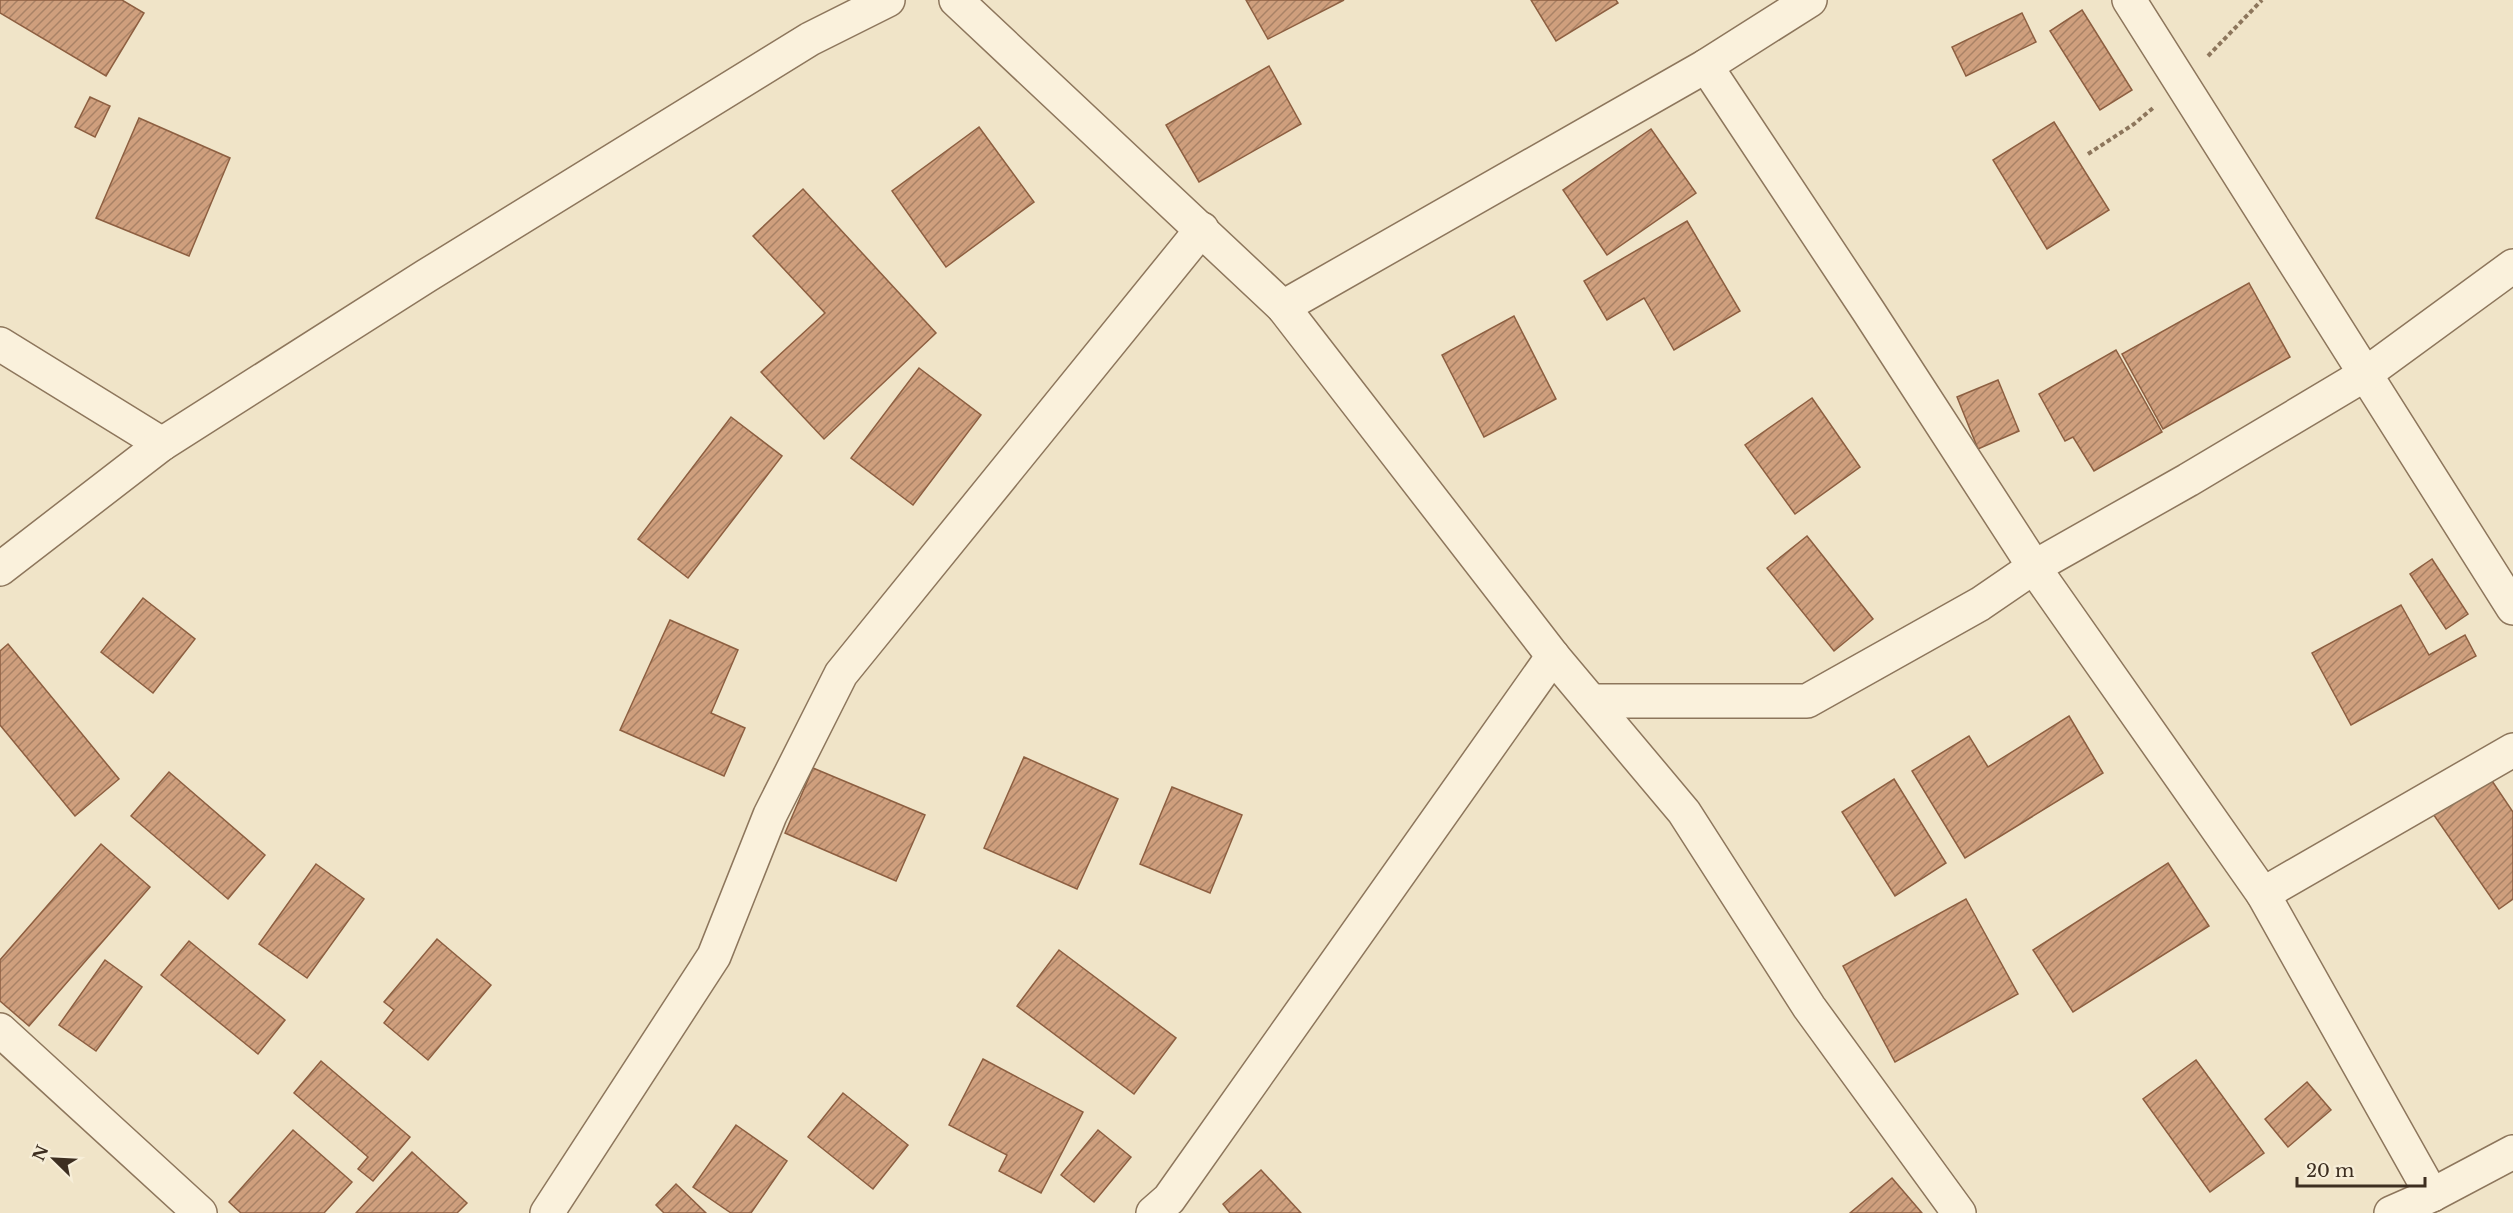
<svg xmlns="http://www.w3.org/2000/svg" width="2513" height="1213" font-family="'Libre Baskerville',serif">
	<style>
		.building { fill: url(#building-hatch); stroke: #8d5f41; stroke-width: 1.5 }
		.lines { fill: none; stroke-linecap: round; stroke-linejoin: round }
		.minor-casing { stroke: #8d765c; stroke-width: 36 }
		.path { stroke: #8d765c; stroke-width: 4; stroke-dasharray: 4.5 3; stroke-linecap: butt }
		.minor { stroke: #faf1dc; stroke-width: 33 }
	</style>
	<defs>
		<pattern id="building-hatch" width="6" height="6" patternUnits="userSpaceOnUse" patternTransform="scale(1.5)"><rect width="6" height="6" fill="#cf9f7d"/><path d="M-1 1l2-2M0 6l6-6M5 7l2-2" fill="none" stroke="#a98266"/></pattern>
	</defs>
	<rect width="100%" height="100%" fill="#f0e4c8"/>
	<g class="building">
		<path d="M0 0H122L144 13 106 76 0 13Z"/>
		<path d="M1246 0H1344L1268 39Z"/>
		<path d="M1531 0H1616L1618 3 1556 41Z"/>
		<path d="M2082 10 2132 90 2100 110 2050 31Z"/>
		<path d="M2022 13 2036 42 1966 76 1952 47Z"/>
		<path d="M1269 66 1301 124 1199 182 1166 125Z"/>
		<path d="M90 97 110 106 95 137 75 127Z"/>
		<path d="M139 118 230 158 189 256 96 218Z"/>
		<path d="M2054 122 2109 210 2047 249 1993 160Z"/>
		<path d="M979 127 1034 202 946 267 892 191Z"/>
		<path d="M1651 129 1696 193 1607 255 1563 190Z"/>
		<path d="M803 189 936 333 824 439 761 372 825 313 753 236Z"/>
		<path d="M1687 221 1740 311 1674 350 1644 298 1607 320 1584 281Z"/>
		<path d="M2249 283 2290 357 2163 429 2122 354Z"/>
		<path d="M1514 316 1556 399 1484 437 1442 355Z"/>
		<path d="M2116 350 2162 432 2094 471 2073 437 2065 441 2039 394Z"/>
		<path d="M919 368 981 415 913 505 851 458Z"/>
		<path d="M1998 380 2019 431 1978 449 1957 397Z"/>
		<path d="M1812 398 1860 467 1795 514 1745 445Z"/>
		<path d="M731 417 782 456 688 578 638 539Z"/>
		<path d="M1807 536 1873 619 1834 651 1767 568Z"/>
		<path d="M2432 559 2468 614 2446 629 2410 574Z"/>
		<path d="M143 598 195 639 153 693 101 652Z"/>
		<path d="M2401 605 2429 655 2465 635 2476 656 2351 725 2312 653Z"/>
		<path d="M670 620 738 650 711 713 745 728 724 776 620 730Z"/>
		<path d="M8 644 119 779 75 816 0 725V651Z"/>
		<path d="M2069 716 2103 773 1965 858 1912 771 1969 736 1988 767Z"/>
		<path d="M1024 757 1118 799 1077 889 984 848Z"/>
		<path d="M813 768 925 815 896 881 785 833Z"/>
		<path d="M169 772 265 855 228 899 131 816Z"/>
		<path d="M2486 772 2513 812V899L2499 909 2431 811Z"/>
		<path d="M1894 779 1946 863 1895 896 1842 812Z"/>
		<path d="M1172 787 1242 815 1210 893 1140 864Z"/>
		<path d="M101 844 150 887 29 1026 0 1001V960Z"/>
		<path d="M2168 863 2209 926 2073 1012 2033 950Z"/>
		<path d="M316 864 364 899 307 978 259 944Z"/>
		<path d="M1966 899 2018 994 1895 1062 1843 966Z"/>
		<path d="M437 939 491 985 428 1060 384 1023 394 1010 384 1002Z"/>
		<path d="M189 941 285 1020 258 1054 161 975Z"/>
		<path d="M1059 950 1176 1038 1134 1094 1017 1006Z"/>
		<path d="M105 960 142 987 96 1051 59 1025Z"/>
		<path d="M983 1059 1083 1112 1041 1193 999 1171 1007 1155 949 1125Z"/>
		<path d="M2196 1060 2264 1153 2210 1192 2143 1099Z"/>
		<path d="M321 1061 410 1137 373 1181 358 1169 368 1157 294 1093Z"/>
		<path d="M2307 1082 2331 1110 2288 1147 2265 1119Z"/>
		<path d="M843 1093 908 1145 873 1189 808 1137Z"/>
		<path d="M736 1125 787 1161 751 1213H731L693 1187Z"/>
		<path d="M293 1130 352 1182 324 1213H241L229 1202Z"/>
		<path d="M1098 1130 1131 1157 1094 1202 1061 1175Z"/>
		<path d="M412 1152 467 1203 457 1213H356Z"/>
		<path d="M1261 1170 1301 1213H1230L1223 1204Z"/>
		<path d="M1892 1178 1922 1213H1850Z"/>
		<path d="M676 1184 706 1213H664L656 1205Z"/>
	</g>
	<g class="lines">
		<g class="minor-casing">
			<g id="minor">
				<path d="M956 0 1283 307 1553 656 1684 812 1809 1007 1959 1213"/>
				<path d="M2129 0 2513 608"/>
				<path d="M1706 66 1869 312 2042 579 2263 894 2432 1195 2391 1213"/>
				<path d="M1283 307 1706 66 1810 0"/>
				<path d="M0 344 162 444"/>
				<path d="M0 569 162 444 426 276 810 39 888 0"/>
				<path d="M1591 701H1807L1980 604 2034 567 2188 480 2364 375 2513 266"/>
				<path d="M2263 894 2513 750"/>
				<path d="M0 1030 200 1213"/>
				<path d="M2432 1195 2513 1152"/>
				<path d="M547 1213 714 956 770 815 841 674 1202 229"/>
				<path d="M1153 1213 1169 1199 1553 656"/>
			</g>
		</g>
		<g class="path">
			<path d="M2208 56 2262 0"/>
			<path d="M2088 154 2134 124 2153 108"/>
		</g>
		<use href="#minor" class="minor"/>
	</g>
	<g transform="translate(54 1159) rotate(294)" stroke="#f7eed8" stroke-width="4.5" paint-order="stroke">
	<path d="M0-4.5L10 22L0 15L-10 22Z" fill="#3d2e20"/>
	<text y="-9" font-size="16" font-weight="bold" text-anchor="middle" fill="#3d2e20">N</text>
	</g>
	<path d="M2297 1177v9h128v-9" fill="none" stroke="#3d2e20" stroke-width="3"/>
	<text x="2306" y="1177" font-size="18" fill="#3d2e20" stroke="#f7eed8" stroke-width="4.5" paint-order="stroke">20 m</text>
</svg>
